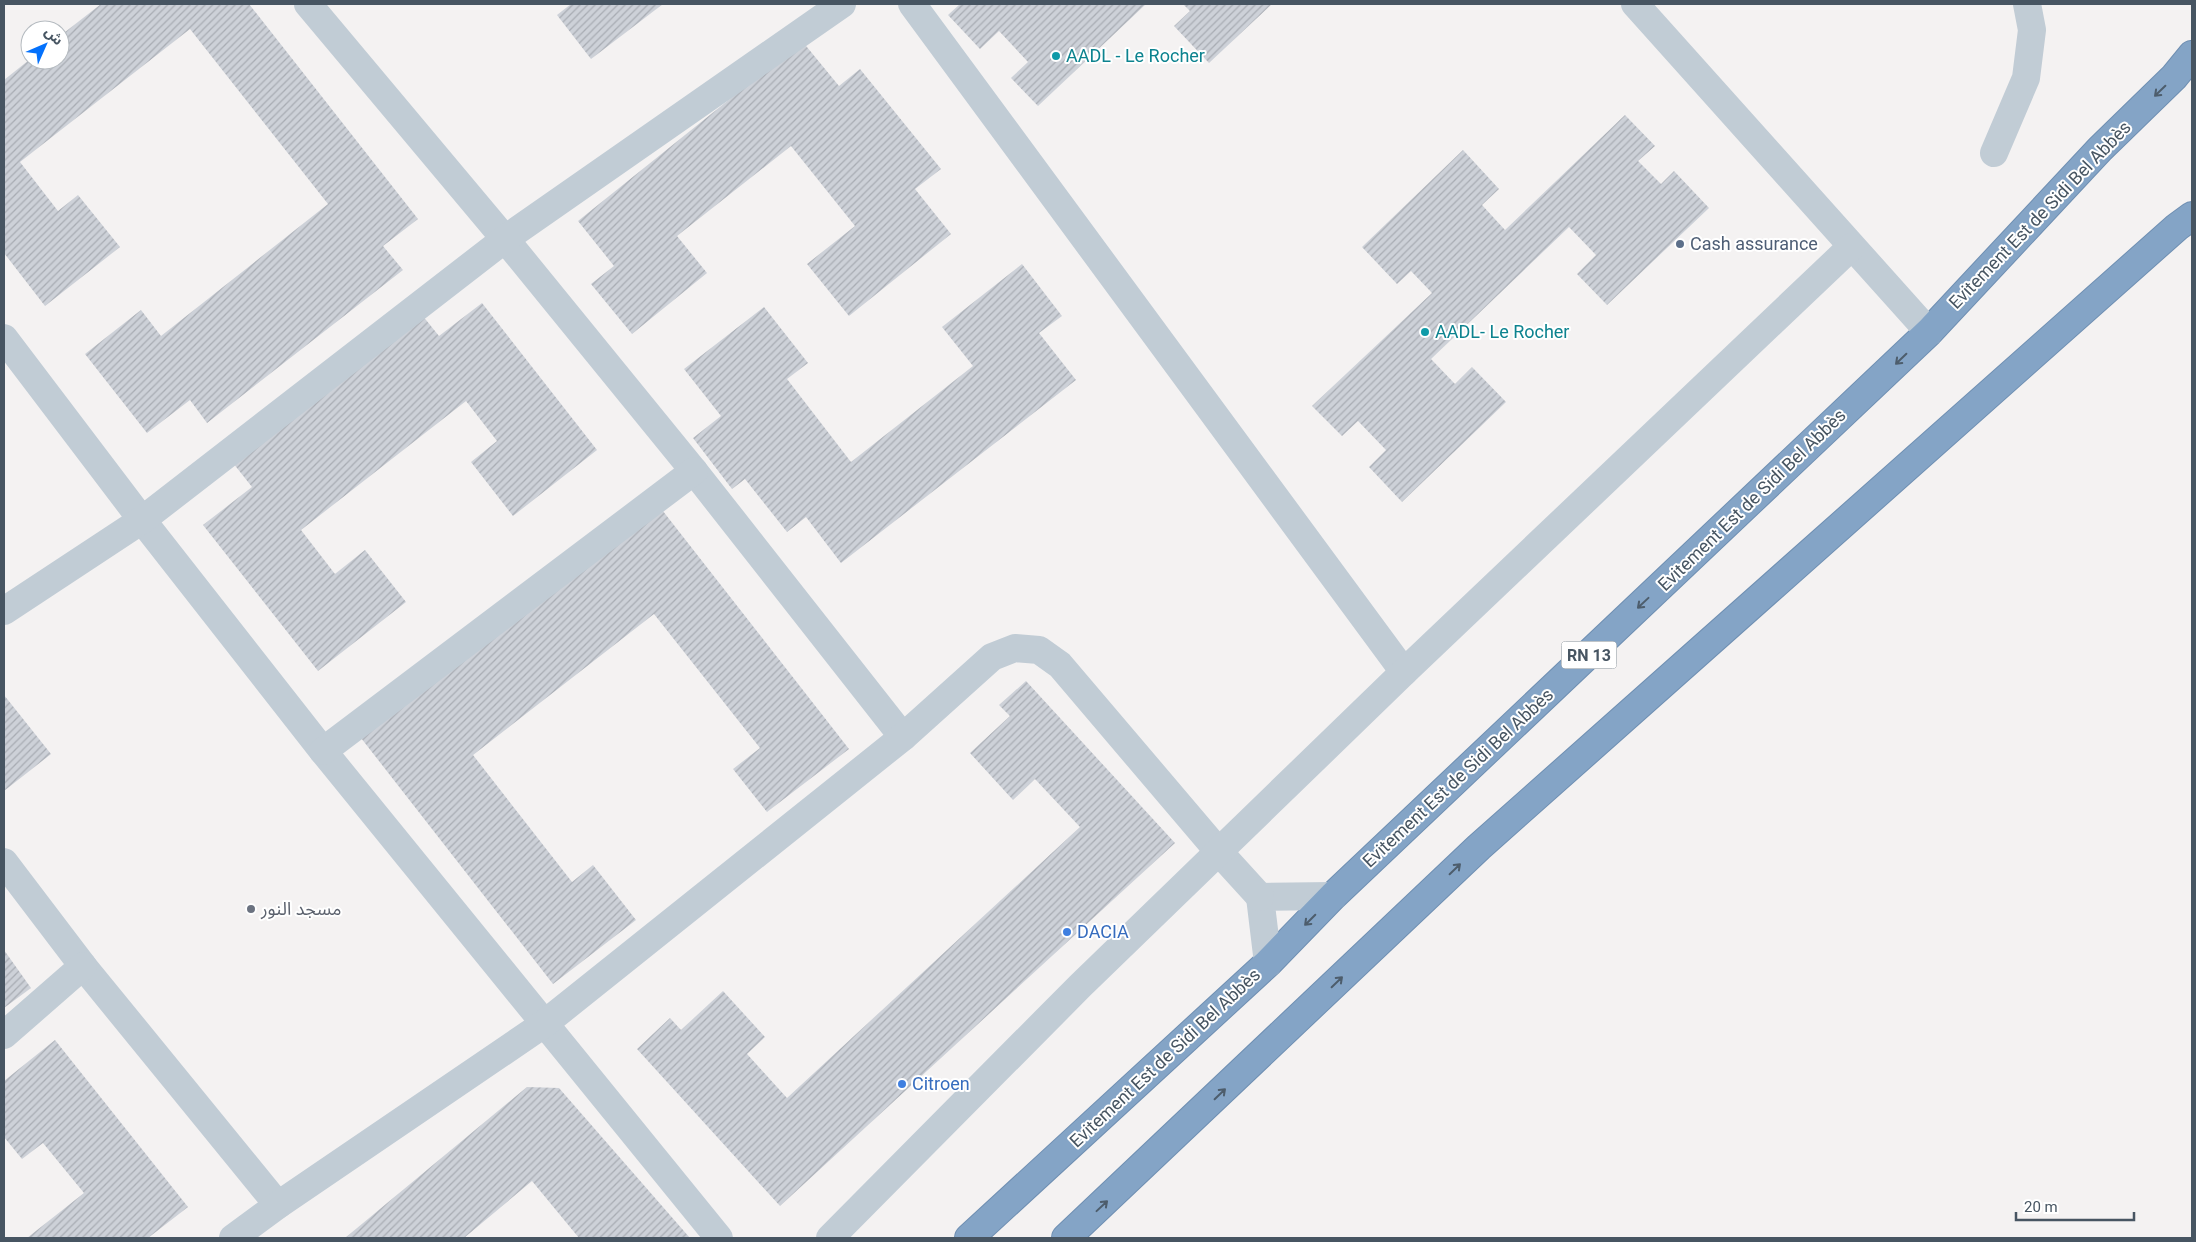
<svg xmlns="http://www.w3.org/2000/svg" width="2196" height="1242" font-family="Roboto,'Noto Sans Arabic',sans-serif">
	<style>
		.building { fill: url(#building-hatch) }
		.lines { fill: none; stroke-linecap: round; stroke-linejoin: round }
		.highway-casing { stroke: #6f8fb2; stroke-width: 30 }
		.minor { stroke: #c1ccd5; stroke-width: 28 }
		.highway { stroke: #84a4c6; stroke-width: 28 }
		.oneway { stroke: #4d5d6c }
		.culture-dot { fill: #0f9aa8; stroke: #fff; stroke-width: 2 }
		.service-dot { fill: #5c6f8a; stroke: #fff; stroke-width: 2 }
		.worship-dot { fill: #6b7280; stroke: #fff; stroke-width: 2 }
		.shop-dot { fill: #3f7fe0; stroke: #fff; stroke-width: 2 }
		.labels { text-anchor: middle; stroke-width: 4; stroke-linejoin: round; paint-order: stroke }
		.shield { fill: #fff; stroke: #7e8891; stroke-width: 1 }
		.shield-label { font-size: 16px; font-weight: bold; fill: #475562 }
		.culture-label { font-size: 18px; fill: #0d838f; stroke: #fff; text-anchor: start }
		.street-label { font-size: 18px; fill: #475562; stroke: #fff }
		.service-label { font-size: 18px; fill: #4e5e75; stroke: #fff; text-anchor: start }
		.worship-label { font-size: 18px; fill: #5b616d; stroke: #fff; text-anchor: start }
		.shop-label { font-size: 18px; fill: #366cbe; stroke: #fff; text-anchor: start }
	</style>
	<defs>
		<pattern id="building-hatch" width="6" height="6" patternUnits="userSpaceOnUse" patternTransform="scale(1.25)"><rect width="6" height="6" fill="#cdd1d8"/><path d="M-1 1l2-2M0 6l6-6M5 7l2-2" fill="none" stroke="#a8acb3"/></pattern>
	</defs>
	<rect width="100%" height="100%" fill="#f4f2f2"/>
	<g class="building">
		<path d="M101 4H249L418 219 383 246 403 270 207 423 190 400 147 433 85 354 141 310 161 336 328 204 190 29 20 162 58 211 78 195 120 247 45 306 4 253V80L29 60H60V36Z"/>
		<path d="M571 4H663L591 59 557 15Z"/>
		<path d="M960 4H1146L1038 106 1011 78 1028 62 999 31 980 49 948 15Z"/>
		<path d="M1183 4H1272L1209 63 1174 26 1190 11Z"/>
		<path d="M802 41 839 86 860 69 941 169 915 189 951 234 849 316 807 264 855 226 791 146 677 236 707 273 632 334 591 284 614 266 578 221Z"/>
		<path d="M1625 115 1655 146 1638 161 1661 184 1674 171 1709 208 1607 305 1577 274 1596 255 1569 227 1431 359 1455 384 1472 367 1506 402 1402 502 1369 467 1386 450 1358 421 1342 436 1312 406 1432 293 1411 271 1397 284 1362 247 1463 150 1499 189 1482 205 1505 230Z"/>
		<path d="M1022 264 1062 316 1039 333 1076 380 841 563 806 517 787 532 745 479 732 489 693 438 721 416 684 369 764 307 808 363 787 379 851 462 973 366 942 327Z"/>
		<path d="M482 303 597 450 513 516 471 462 497 441 466 401 301 530 335 574 365 550 406 602 318 671 203 525 252 487 233 463 422 315 439 336Z"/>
		<path d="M659 506 849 749 767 812 733 769 760 748 654 614 473 755 572 882 593 865 636 920 553 984 361 738Z"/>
		<path d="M1026 681 1175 843 780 1206 637 1049 670 1018 681 1030 723 991 765 1037 747 1054 787 1098 1080 827 1035 779 1013 800 970 753 1010 716 999 705Z"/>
		<path d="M4 695 51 754 4 791Z"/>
		<path d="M4 950 31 988 4 1008Z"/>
		<path d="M55 1040 188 1207 148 1238H27L84 1193 43 1143 22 1159 4 1137V1081Z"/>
		<path d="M527 1087 559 1088 690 1238H579L532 1181 464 1238H345Z"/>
	</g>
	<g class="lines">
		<g class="highway-casing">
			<g id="highway">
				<path d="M969 1238 1268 963 1333 896 1929 332 2100 149 2174 77 2192 55"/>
				<path d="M1066 1238 1479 847 2177 227 2192 216"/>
			</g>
		</g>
		<g class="minor">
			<path d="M308 4 505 239 694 471 903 737"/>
			<path d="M912 4 1404 672"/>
			<path d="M1635 4 1929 332"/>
			<path d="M1994 153 2026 78 2032 30 2027 4"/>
			<path d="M4 338 142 520 323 751 719 1238"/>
			<path d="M4 611 142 520 505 239 842 4"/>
			<path d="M323 751 694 471"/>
			<path d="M4 862 83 966 278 1205"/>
			<path d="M1268 963 1260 897 1333 896"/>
			<path d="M4 1035 83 966"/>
			<path d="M233 1238 278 1205 544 1024 903 737 992 657 1015 648 1039 650 1060 665 1219 852 1260 897"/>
			<path d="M830 1238 1080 986 1404 672 1851 247"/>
		</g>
		<use href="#highway" class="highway"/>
	</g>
	<defs><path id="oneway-shaft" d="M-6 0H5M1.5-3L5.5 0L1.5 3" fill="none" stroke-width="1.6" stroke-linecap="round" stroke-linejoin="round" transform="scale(1.25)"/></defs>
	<g class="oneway">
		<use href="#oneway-shaft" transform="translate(2160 91) rotate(136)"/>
		<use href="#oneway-shaft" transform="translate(1901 359) rotate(136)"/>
		<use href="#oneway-shaft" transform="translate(1643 603) rotate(137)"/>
		<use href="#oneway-shaft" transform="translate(1455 869) rotate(-44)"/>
		<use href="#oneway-shaft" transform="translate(1310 920) rotate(135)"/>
		<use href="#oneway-shaft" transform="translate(1337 982) rotate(-44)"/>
		<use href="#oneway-shaft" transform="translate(1220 1094) rotate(-44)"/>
		<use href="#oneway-shaft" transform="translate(1102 1206) rotate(-43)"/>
	</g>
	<g class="culture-dot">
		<circle cx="1056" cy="56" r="5"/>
		<circle cx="1425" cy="332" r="5"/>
	</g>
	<circle class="service-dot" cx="1680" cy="244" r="5"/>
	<circle class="worship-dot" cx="251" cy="909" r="5"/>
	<g class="shop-dot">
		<circle cx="1067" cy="932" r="5"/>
		<circle cx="902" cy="1084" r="5"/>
	</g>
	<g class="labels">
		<rect class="shield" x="1561.5" y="641.5" width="55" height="27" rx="4"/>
		<g class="shield-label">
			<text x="1589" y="661">RN 13</text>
		</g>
		<g class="culture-label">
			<text x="1066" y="62">AADL - Le Rocher</text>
			<text x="1435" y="338">AADL- Le Rocher</text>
		</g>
		<g class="street-label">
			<text transform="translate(2040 215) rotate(-46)" y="6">Evitement Est de Sidi Bel Abbès</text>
			<text transform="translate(1752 500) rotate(-44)" y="6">Evitement Est de Sidi Bel Abbès</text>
			<text transform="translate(1458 778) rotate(-43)" y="6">Evitement Est de Sidi Bel Abbès</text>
			<text transform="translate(1165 1058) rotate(-43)" y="6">Evitement Est de Sidi Bel Abbès</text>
		</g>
		<g class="service-label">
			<text x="1690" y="250">Cash assurance</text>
		</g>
		<g class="worship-label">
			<text x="261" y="915">مسجد النور</text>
		</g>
		<g class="shop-label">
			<text x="1077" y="938">DACIA</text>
			<text x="912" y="1090">Citroen</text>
		</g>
	</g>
	<rect width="2196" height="1242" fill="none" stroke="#475562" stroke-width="10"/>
	<g transform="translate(45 45) rotate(45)"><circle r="24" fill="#ffffff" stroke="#b5bbc0"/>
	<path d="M0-4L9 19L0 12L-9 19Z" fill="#0471fc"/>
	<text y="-8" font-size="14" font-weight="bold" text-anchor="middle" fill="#475562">ش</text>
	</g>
	<path d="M2016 1212v8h118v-8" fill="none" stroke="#475562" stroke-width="2.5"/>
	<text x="2024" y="1212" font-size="15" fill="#475562" stroke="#ffffff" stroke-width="4" paint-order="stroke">20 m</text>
</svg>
